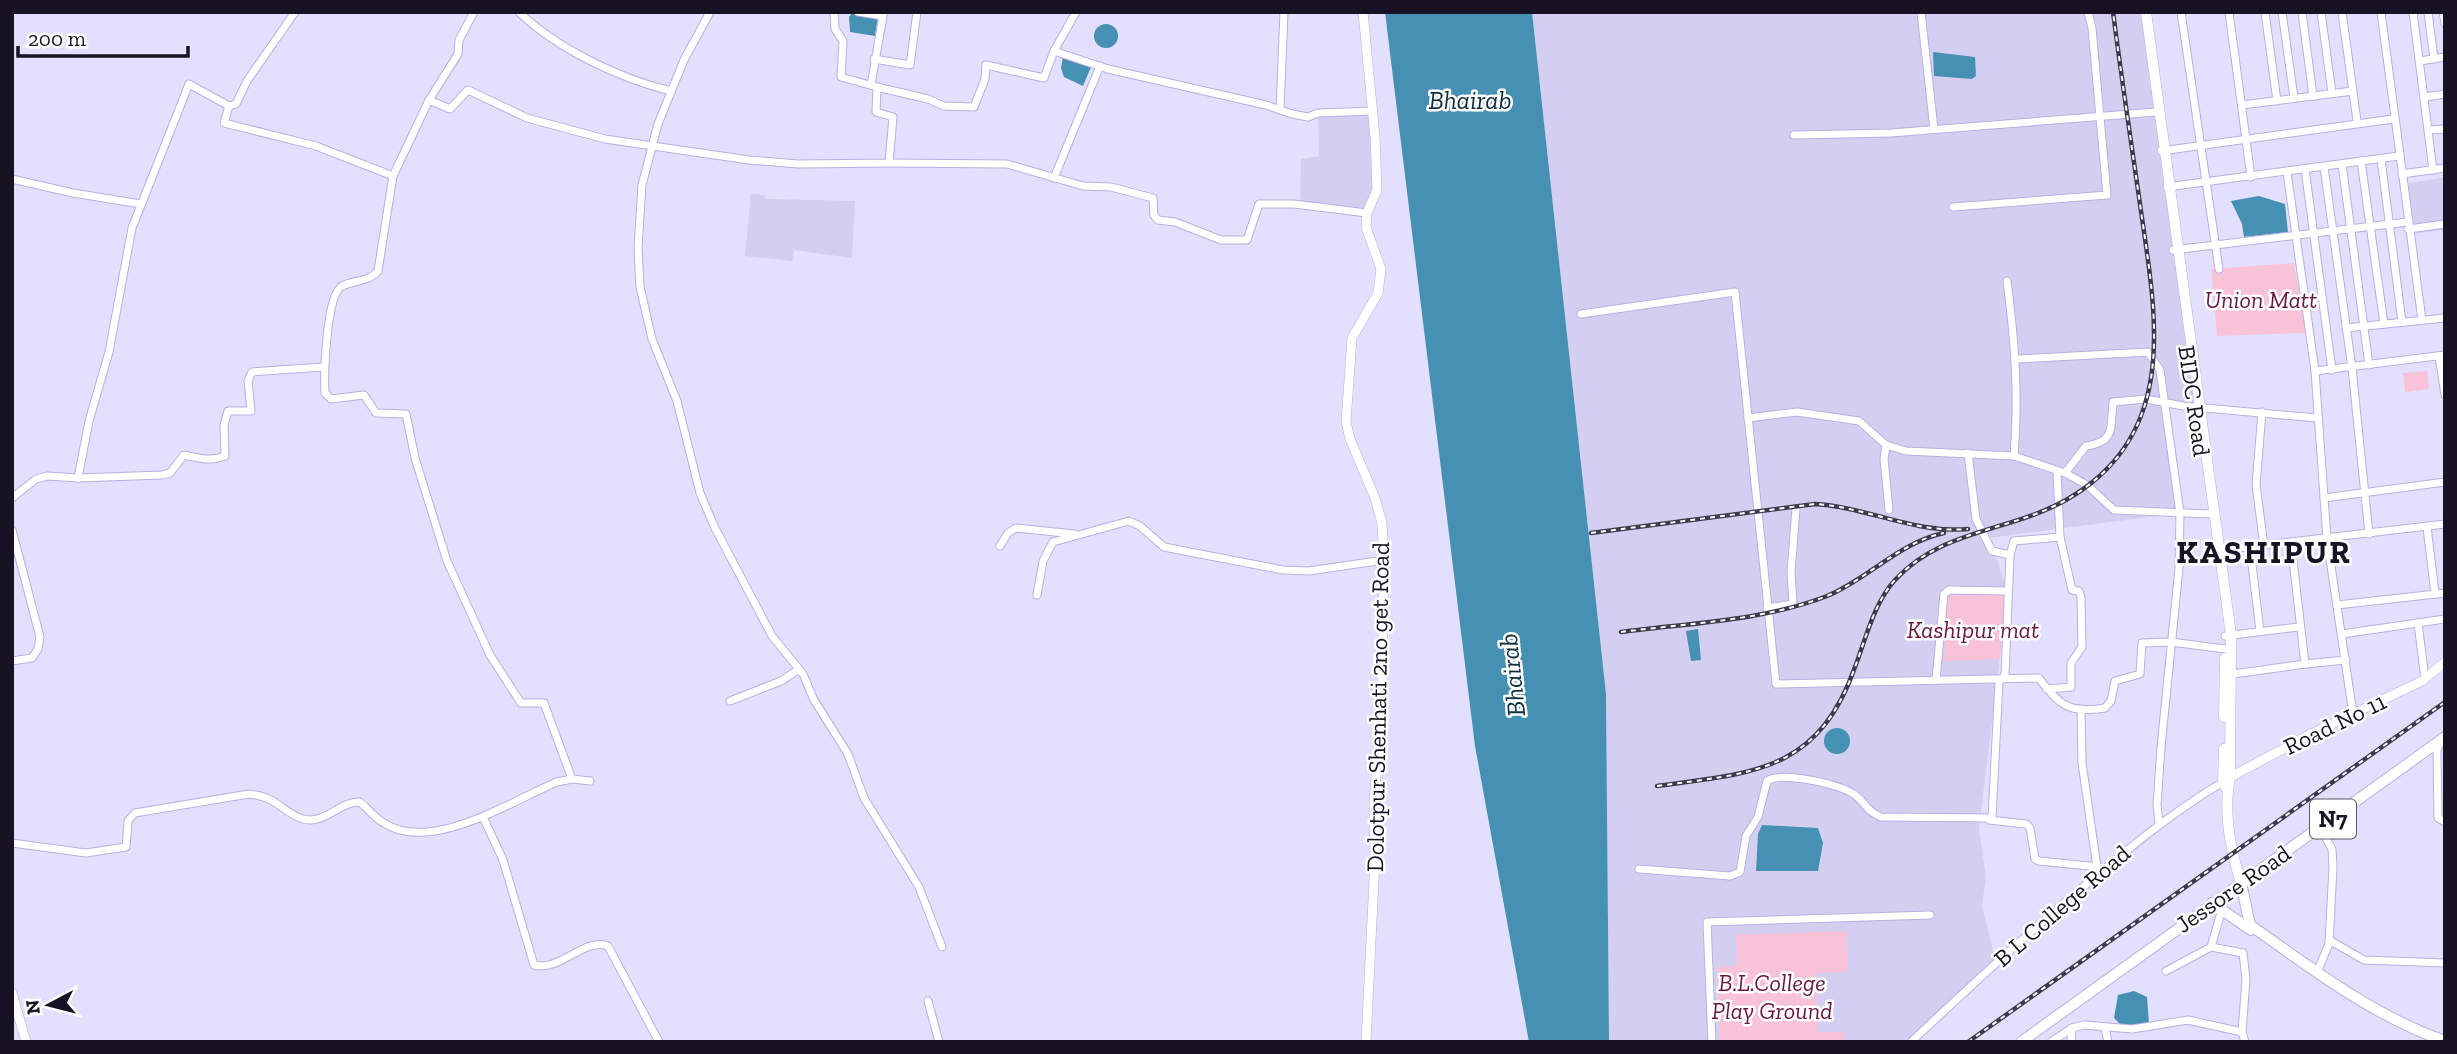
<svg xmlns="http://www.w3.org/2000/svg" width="2457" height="1054" font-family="'Zilla Slab',serif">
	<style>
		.built { fill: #d4cff1 }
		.green { fill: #f8c3d9 }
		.water { fill: #4690b4 }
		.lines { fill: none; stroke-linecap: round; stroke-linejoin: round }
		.minor-casing { stroke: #b8b0e2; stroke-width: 9 }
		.tertiary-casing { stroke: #b8b0e2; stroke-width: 10 }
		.secondary-casing { stroke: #b8b0e2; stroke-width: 11 }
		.primary-casing { stroke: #b8b0e2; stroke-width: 12 }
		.trunk-casing { stroke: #b8b0e2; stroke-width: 12 }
		.minor { stroke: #fff; stroke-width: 7 }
		.tertiary { stroke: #fff; stroke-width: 9 }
		.secondary { stroke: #fff; stroke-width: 10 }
		.primary { stroke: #fff; stroke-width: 10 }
		.trunk { stroke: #fff; stroke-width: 10 }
		.rail-casing { stroke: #3e3a4e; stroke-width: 4.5 }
		.rail { stroke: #fff; stroke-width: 2; stroke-dasharray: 5; stroke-linecap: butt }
		.labels { text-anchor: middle; stroke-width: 5; stroke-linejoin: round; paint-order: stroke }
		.shield { fill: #fff; stroke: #5d5a66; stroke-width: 2 }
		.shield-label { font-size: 23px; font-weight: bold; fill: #171325 }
		.park-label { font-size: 24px; font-style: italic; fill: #681843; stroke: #fff }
		.street-label { font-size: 24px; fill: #171325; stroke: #fff }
		.water-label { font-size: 26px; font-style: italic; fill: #0e3040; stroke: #fff }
		.district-label { font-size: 32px; font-weight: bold; letter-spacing: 2px; fill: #171325; stroke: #fff }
	</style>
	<rect width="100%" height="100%" fill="#e3dffe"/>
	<g class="built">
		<path d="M1532 12H2143L2195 406 2165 403 2180 513 1989 538 2008 591 1979 828 1986 877 1982 906 1996 963 1911 1042H1609L1606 694Z"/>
		<path d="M1371 112 1374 188 1365 209 1300 204 1301 159 1319 156 1318 115Z"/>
		<path d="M2445 177V230L2412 234 2403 184Z"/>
		<path d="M751 194 764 195 765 198 770 199 855 201 852 258 794 250 792 261 745 256Z"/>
	</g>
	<g class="green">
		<path d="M2294 263 2306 333 2217 336 2211 269Z"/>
		<path d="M2427 371 2429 389 2405 392 2403 373Z"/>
		<path d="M1953 592 2004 594 2000 659 1944 661 1946 601Z"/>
		<path d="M1846 931 1848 972 1816 973 1818 1032H1844L1845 1042H1720L1717 967 1737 966 1736 935Z"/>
	</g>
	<g class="water">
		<path d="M1385 12H1532L1606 694 1609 1042H1529L1475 746Z"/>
		<path d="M852 13 878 16 875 36 850 32 849 17Z"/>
		<circle cx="1106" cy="36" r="12"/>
		<path d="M1933 52 1975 57 1976 76 1972 79 1934 76Z"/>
		<path d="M1063 57 1091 67 1083 86 1064 77 1061 68Z"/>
		<path d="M2259 196 2285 204 2288 232 2244 237 2242 224 2231 201Z"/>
		<path d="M1698 629 1701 660 1691 661 1686 631Z"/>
		<circle cx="1837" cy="741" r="13"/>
		<path d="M1762 825 1818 828 1823 843 1818 871H1756L1758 834Z"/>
		<path d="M2134 991 2147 997 2149 1024 2123 1027 2114 1018 2118 995Z"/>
	</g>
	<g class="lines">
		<g class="minor-casing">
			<g id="minor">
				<path d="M519 12C556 48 620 79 671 91"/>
				<path d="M710 12 684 60 658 124 642 185 638 248 640 287 652 339 677 401 700 493 715 528 772 636 803 674 814 700 848 754 864 798 919 887 942 947"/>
				<path d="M858 12 883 16 871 85"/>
				<path d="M1921 12 1934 129"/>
				<path d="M2181 12 2219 269"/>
				<path d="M2229 12 2251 177"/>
				<path d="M2265 12 2277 101"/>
				<path d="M2282 12 2294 98"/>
				<path d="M2302 12 2313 96"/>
				<path d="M2321 12 2332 93"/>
				<path d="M2342 12 2357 121"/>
				<path d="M2381 12 2422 320"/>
				<path d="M2413 12 2433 170"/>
				<path d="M2428 12 2434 59"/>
				<path d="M2443 12 2445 23"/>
				<path d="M1054 51 1076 12"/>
				<path d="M874 59 910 65 917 12"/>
				<path d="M2420 61 2445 57"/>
				<path d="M877 87 928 99 944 106 974 107 985 79 986 65 1044 78 1054 51 1108 69 1266 105 1292 114 1308 117 1318 113 1372 111"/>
				<path d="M2425 97 2445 94"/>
				<path d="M429 100 458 54 459 40 474 12"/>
				<path d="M2242 105 2353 91"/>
				<path d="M229 106 236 104 247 81 295 12"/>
				<path d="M1280 110 1284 12"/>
				<path d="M2430 130 2445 129"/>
				<path d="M1794 135 1891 133 2156 112"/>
				<path d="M2161 151 2393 119"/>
				<path d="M2381 159 2402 322"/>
				<path d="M2361 161 2384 324"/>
				<path d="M889 163 1007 164 1083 186 1111 187 1153 198 1154 215 1158 220 1175 222 1221 240H1247L1259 204H1294L1367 213"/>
				<path d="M2342 164 2369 365"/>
				<path d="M2324 167 2352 368 2369 534"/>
				<path d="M2305 169 2332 370"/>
				<path d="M2287 172 2315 371 2327 539 2353 714"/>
				<path d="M2402 174 2445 168"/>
				<path d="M1054 178 1100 66"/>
				<path d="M12 179 73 193 141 204"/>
				<path d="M2167 187 2399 156"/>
				<path d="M1953 207 2107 195 2092 28 2088 12"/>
				<path d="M2408 229 2445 224"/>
				<path d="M2173 250 2407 222"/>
				<path d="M2007 281C2015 343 2019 394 2014 456"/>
				<path d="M1581 314 1735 292 1776 684 2039 678C2059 705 2069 714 2105 708L2111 701 2115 681 2140 674 2142 643 2171 642 2225 649"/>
				<path d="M2346 328 2445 318"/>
				<path d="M2439 356 2445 395"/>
				<path d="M2018 359 2148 352 2160 370 2180 513 2179 568 2161 747 2157 805 2159 823"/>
				<path d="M2315 371 2445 355"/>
				<path d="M2262 412 2256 485 2264 546"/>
				<path d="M1748 418 1797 412 1859 421 1886 445 1906 451 2014 456 2065 473 2087 485 2114 510 2210 514"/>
				<path d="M1886 445 1884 459 1889 510"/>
				<path d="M2065 473 2086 446C2116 442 2110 428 2113 402L2146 399 2183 406 2317 418"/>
				<path d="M78 478 89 421 109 352 132 228 189 84 229 106 224 123 316 146 393 176"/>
				<path d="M12 498 36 479 47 476 78 478 162 475 170 473 184 455C200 458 210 462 225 456L224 425 228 411H251L248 381 252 372 323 367"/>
				<path d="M2324 498 2445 482"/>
				<path d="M2427 527 2435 594"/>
				<path d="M12 530 40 637 38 649 32 658 12 661"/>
				<path d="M2291 543 2305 664 2346 660"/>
				<path d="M1000 546 1008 533 1016 528 1074 534"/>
				<path d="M2250 548 2260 631"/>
				<path d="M2214 551 2445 524"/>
				<path d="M2010 555 2014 541 2060 537"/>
				<path d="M1037 595 1043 561 1053 542 1129 521 1140 526 1164 547 1283 570 1309 571 1384 560"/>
				<path d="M2337 605 2445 593"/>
				<path d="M1767 608 1793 604 1791 572 1796 509"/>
				<path d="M2418 623 2425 679"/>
				<path d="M2342 634 2445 619"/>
				<path d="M2225 636 2299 627"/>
				<path d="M2226 675 2305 664"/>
				<path d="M1936 680 1944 594 1949 590 2008 591"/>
				<path d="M2047 689 2071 687V663L2082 647 2081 597 2079 591 2072 590 2060 537 2057 471"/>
				<path d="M730 701 781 681 799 669"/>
				<path d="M2081 709 2082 763 2097 867"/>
				<path d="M2440 743 2437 750 2438 818 2445 822"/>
				<path d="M572 779 544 703H521L490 655 447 561 415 458 406 414 376 413 364 395 331 399 325 393C324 375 326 295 342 286 354 280 369 282 378 271L393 176 429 100 450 109 468 90 527 118 605 139 749 160 798 164 889 163 893 117 876 112 877 87 841 77 843 41 835 29 834 12"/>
				<path d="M483 817 503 860 534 965C560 972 584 937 608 946L659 1042"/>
				<path d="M1989 820 2026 824 2030 828 2035 859 2039 861 2099 867"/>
				<path d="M12 843 86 853 126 847 128 821 135 813 249 794C279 797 281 812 303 819 325 825 340 801 360 802 368 809 375 818 384 823 431 854 513 800 557 782L572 779 590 781"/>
				<path d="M1639 869 1730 876 1740 872 1746 836 1758 817 1767 781C1782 771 1836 784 1852 793 1864 799 1865 811 1881 817L1992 818 1999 682 2005 675 2010 555 1992 551 1976 519 1968 453"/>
				<path d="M2329 940 2364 960 2445 963"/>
				<path d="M2211 947 2243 953 2246 979 2242 1032 2245 1042"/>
				<path d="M2166 971 2211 947 2222 909"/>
				<path d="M2317 972 2329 944 2333 867 2332 849 2320 828"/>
				<path d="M928 1001 939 1042"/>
				<path d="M2105 1028 2108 1042"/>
				<path d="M1712 1042 1707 922 1930 915"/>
				<path d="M1911 1042C1961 995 2010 949 2062 905 2114 861 2164 817 2223 782"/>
				<path d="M2051 1042 2072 1028 2084 1025 2132 1029 2188 1020 2242 1032"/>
				<path d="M2071 1042 2072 1028"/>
			</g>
		</g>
		<g class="tertiary-casing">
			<g id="tertiary">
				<path d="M1363 12 1375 137 1377 190 1367 213 1366 227 1381 269 1378 293 1352 338 1346 422 1350 439 1375 498 1382 523 1384 560 1382 691 1374 803 1375 859 1366 1042"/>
				<path d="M2225 780 2311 734 2422 681 2445 662"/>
				<path d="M12 993 26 1042"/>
			</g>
		</g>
		<g class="secondary-casing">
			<g id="secondary">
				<path d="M2146 12 2231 635 2230 777C2223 810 2231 851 2241 883"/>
				<path d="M2224 717 2225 658"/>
				<path d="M2224 749 2223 782 2227 789"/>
			</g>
		</g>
		<g class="primary-casing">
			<g id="primary">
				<path d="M2241 883 2250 925C2311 968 2373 1016 2445 1041"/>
				<path d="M2212 903 2251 930"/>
			</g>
		</g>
		<g class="trunk-casing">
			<path id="trunk" d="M2021 1042 2445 737"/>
		</g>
		<use href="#minor" class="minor"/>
		<use href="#tertiary" class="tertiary"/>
		<use href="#secondary" class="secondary"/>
		<use href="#primary" class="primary"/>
		<use href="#trunk" class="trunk"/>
		<g class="rail-casing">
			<g id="rail">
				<path d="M1591 533 1815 504C1867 507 1915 534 1968 529"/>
				<path d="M1621 632C1689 623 1763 621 1827 596 1868 579 1900 542 1944 533"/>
				<path d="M1657 786C1753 773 1818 772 1855 667 1866 638 1874 603 1895 580 1942 529 2009 532 2066 500 2185 432 2154 307 2139 197 2130 135 2121 74 2113 12"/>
				<path d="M1968 1042 2445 702"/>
			</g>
		</g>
		<use href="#rail" class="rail"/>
	</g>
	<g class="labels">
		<rect class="shield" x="2310" y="799.5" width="46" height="39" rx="5"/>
		<g class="shield-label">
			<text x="2333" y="827">N7</text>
		</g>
		<g class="park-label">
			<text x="2261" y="308">Union Matt</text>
			<text x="1973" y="638">Kashipur mat</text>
			<text x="1772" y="991">B.L.College<tspan x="1772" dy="28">Play Ground</tspan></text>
		</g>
		<g class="street-label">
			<text transform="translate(2194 401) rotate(82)" y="8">BIDC Road</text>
			<text transform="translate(1378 707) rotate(-89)" y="8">Dolotpur Shenhati 2no get Road</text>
			<text transform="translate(2335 724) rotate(-26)" y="8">Road No 11</text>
			<text transform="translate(2233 889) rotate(-35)" y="8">Jessore Road</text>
			<text transform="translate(2062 906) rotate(-41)" y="8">B L College Road</text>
		</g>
		<g class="water-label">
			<text x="1470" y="109">Bhairab</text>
			<text transform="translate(1512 675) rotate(-96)" y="9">Bhairab</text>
		</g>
		<g class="district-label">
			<text x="2264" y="563">KASHIPUR</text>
		</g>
	</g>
	<rect width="2457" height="1054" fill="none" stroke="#171325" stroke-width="28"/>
	<g transform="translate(49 1005) rotate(263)" stroke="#ffffff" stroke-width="5" paint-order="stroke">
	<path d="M0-5L12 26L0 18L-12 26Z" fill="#171325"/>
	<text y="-10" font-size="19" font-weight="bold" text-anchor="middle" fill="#171325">N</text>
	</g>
	<path d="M18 46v10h170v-10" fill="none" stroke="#171325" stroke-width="3.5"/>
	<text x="28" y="46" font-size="21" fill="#171325" stroke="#ffffff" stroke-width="5" paint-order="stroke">200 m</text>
</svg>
